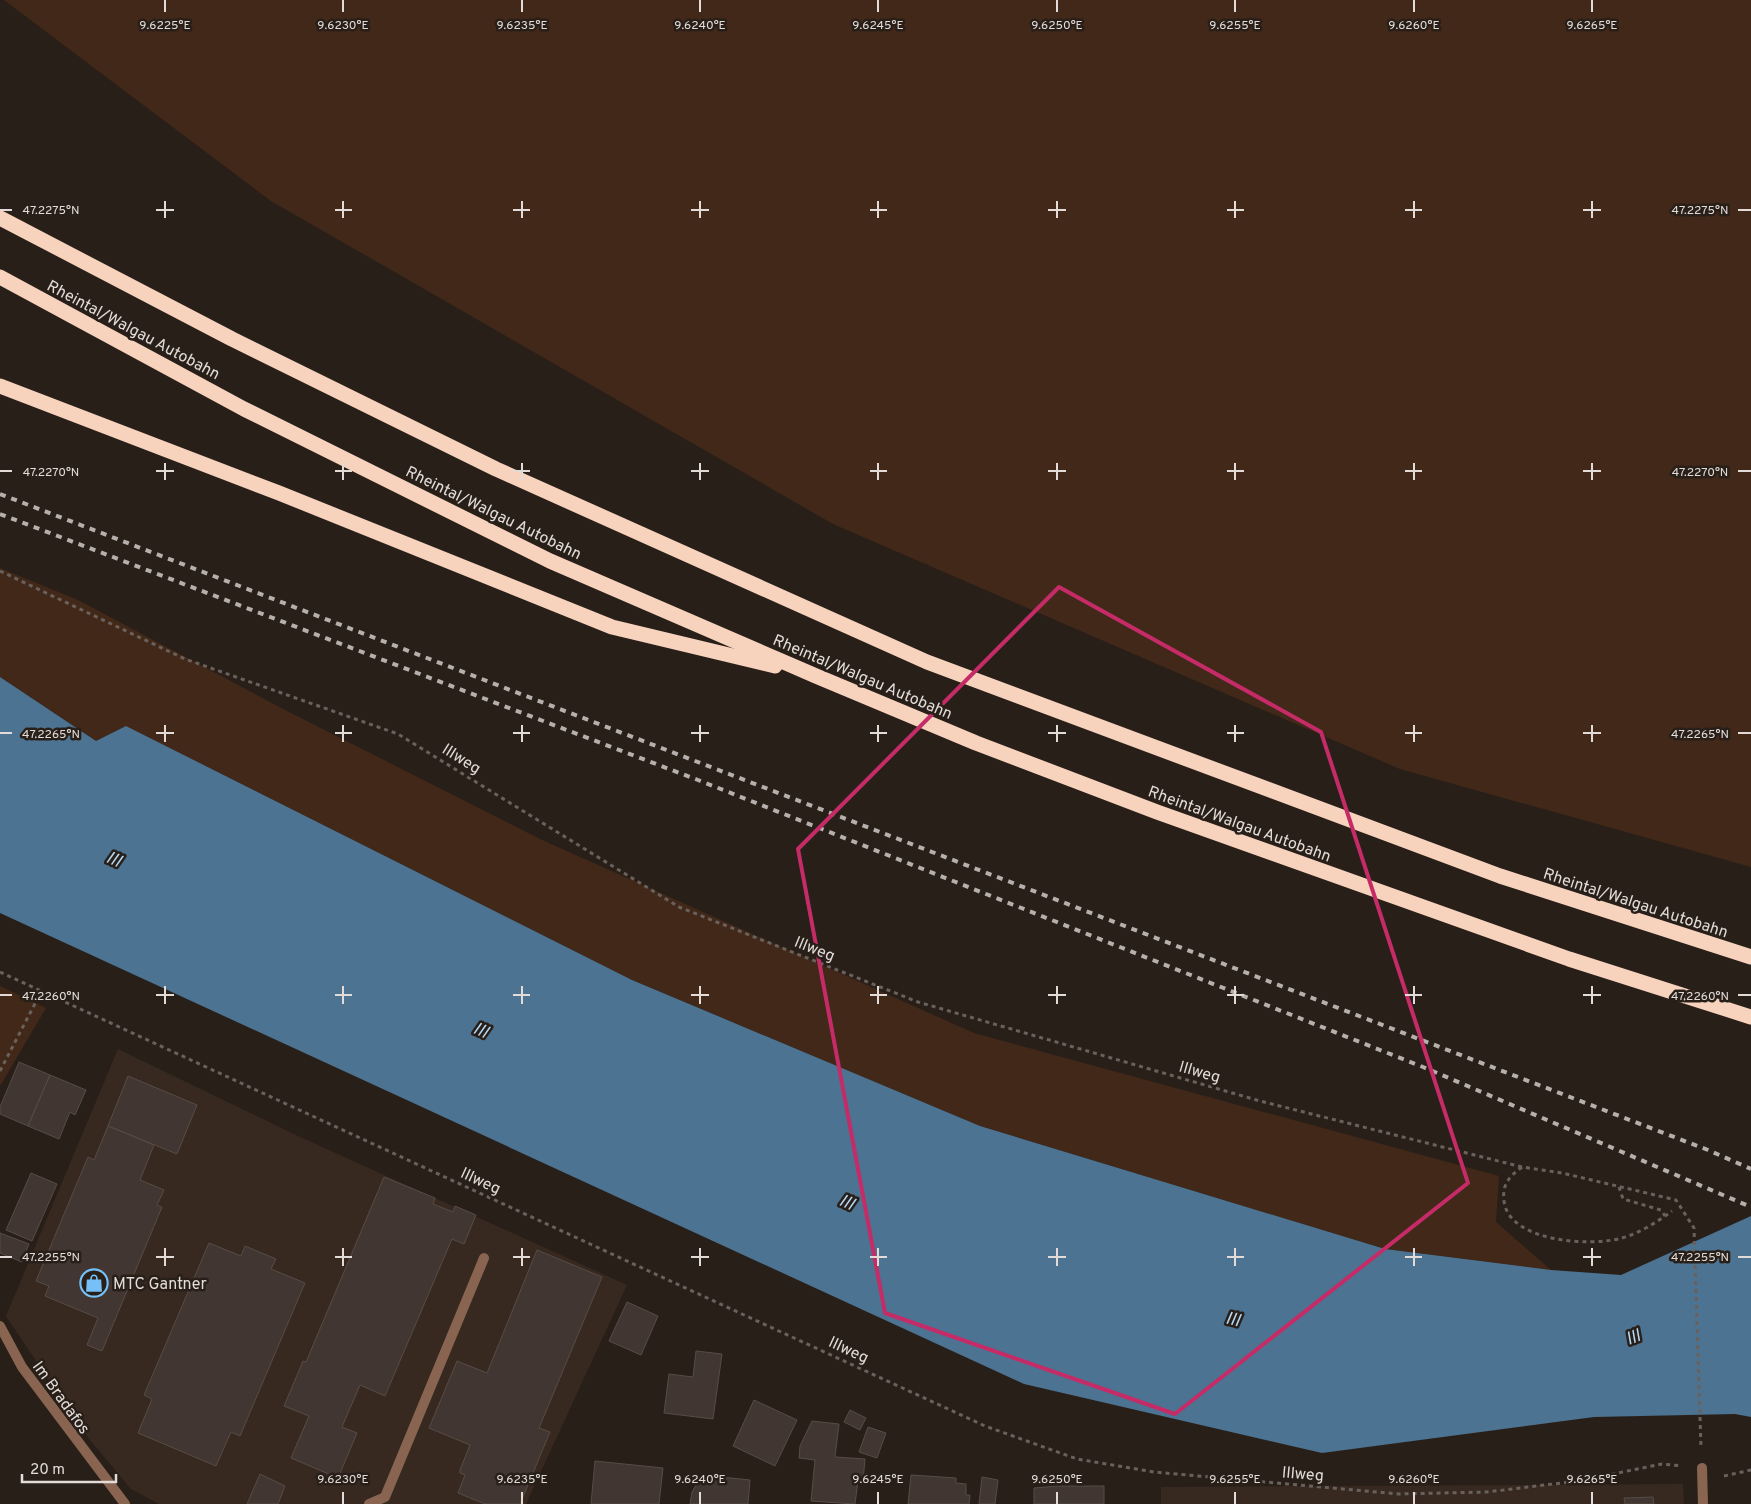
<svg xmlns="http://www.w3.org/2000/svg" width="1751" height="1504" font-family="Overpass,sans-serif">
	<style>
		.built { fill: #372920 }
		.green { fill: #422819 }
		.water { fill: #4c7391 }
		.building { fill: #413631; stroke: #574c46 }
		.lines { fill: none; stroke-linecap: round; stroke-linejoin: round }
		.path { stroke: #6a615c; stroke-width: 3; stroke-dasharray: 4 4; stroke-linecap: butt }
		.lane { stroke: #896551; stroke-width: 10 }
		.street { stroke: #896551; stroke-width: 10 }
		.highway { stroke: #f7d3be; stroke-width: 15 }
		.rail { stroke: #b7afab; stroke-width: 4; stroke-dasharray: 6 6; stroke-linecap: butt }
		.marked { fill: none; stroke: #c52c67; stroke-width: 4; stroke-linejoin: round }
		.ticks { fill: none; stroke: #e2dbd7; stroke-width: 2 }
		.labels { text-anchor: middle; stroke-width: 5; stroke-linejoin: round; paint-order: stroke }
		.street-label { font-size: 16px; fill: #e2dbd7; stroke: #291f19 }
		.poi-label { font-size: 16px; fill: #e2dbd7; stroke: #291f19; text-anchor: start }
		.water-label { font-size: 18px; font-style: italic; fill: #b5daf7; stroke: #291f19 }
		.ticks-label { font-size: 12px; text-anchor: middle; fill: #e2dbd7; stroke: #291f19; stroke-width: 5; stroke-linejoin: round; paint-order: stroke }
	</style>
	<rect width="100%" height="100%" fill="#291f19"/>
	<g class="built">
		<path d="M118 1049 298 1136 627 1285 526 1504H159L131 1489 85 1434 6 1316Z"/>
		<path d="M1683 1484 1684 1504H1161V1487Z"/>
	</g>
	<g class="green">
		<path d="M4 0H1751V867L1400 769 833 524 271 201Z"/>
		<path d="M0 568 78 600 289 712 540 839 974 1033 1499 1176 1496 1222 1551 1270 1385 1249 980 1126 632 980 126 726 96 741 0 677Z"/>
		<path d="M0 986 46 1008 0 1086Z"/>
	</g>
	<path class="water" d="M0 677 96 741 126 726 632 980 980 1126 1385 1249 1551 1270 1621 1275 1751 1216V1417L1735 1414 1594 1417 1322 1453 1024 1384 0 913Z"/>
	<g class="building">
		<path d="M19 1062 50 1075 28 1126 0 1114V1107Z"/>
		<path d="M50 1075 86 1090 75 1115 70 1112 59 1139 28 1126Z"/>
		<path d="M128 1076 197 1105 177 1154 108 1126Z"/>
		<path d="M108 1126 154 1145 140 1180 164 1190 157 1205 162 1207 102 1351 87 1345 98 1318 45 1296 49 1286 36 1281 88 1157 94 1160Z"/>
		<path d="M31 1173 57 1184 32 1241 6 1230Z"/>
		<path d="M384 1177 435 1198 433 1204 453 1212 455 1206 476 1215 464 1244 452 1239 385 1396 360 1385 342 1427 357 1433 338 1478 291 1458 309 1416 284 1406 303 1361 306 1362Z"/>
		<path d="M0 1233 29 1244 22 1262 0 1253Z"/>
		<path d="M209 1243 241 1256 245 1246 276 1259 271 1269 305 1283 240 1436 231 1432 216 1466 138 1433 152 1399 144 1395Z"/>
		<path d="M537 1250 602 1277 539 1428 550 1432 520 1504H485L458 1493 465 1475 460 1473V1470L470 1445 429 1428 457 1361 487 1373Z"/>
		<path d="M627 1302 658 1316 641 1355 609 1341Z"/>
		<path d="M696 1351 722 1354 713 1419 664 1413 669 1374 693 1377Z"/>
		<path d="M754 1400 797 1420 775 1466 733 1446Z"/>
		<path d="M850 1410 866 1418 860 1430 844 1422Z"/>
		<path d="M812 1421 839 1424 835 1457 865 1459 863 1481H858L855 1504 811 1501 815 1460 799 1458 800 1446Z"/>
		<path d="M868 1427 886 1433 877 1458 859 1452Z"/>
		<path d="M595 1461 663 1468 659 1504H591Z"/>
		<path d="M260 1474 285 1486 278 1504H247Z"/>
		<path d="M702 1475 750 1480 748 1504H690L692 1492Z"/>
		<path d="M911 1475 956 1478V1483L966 1484V1495H970L969 1504H908Z"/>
		<path d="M982 1477 998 1480 995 1504H979Z"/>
		<path d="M1058 1486H1104V1504H1034V1488Z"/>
		<path d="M1653 1497 1654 1504H1625L1624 1498Z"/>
	</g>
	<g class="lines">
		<g class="path">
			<path d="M0 571 185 659 398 734 679 907 918 1002 1260 1101 1522 1167 1562 1173 1676 1200 1694 1228 1701 1448"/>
			<path d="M0 972 985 1426 1077 1459 1154 1472 1399 1494 1487 1492 1578 1481 1662 1464 1682 1466"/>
			<path d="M0 1071 41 992"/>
			<path d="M1522 1167C1509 1177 1502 1184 1504 1201 1509 1242 1590 1247 1622 1238 1640 1233 1657 1222 1672 1211"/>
			<path d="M1619 1187 1623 1199 1661 1210 1665 1216"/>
			<path d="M1724 1476 1751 1470"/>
		</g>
		<path class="lane" d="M369 1504 385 1497 484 1258"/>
		<g class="street">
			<path d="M0 1326 22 1367 125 1504"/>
			<path d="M1702 1468 1703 1504"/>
		</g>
		<g class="highway">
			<path d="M0 218 232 339 496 469 927 662 1500 876 1751 957"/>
			<path d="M0 277 244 409 550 561 816 676 976 743 1157 812 1569 959 1751 1017"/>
			<path d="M0 386 279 493 612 627 775 666"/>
		</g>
		<g class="rail">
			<path d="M0 494 1708 1150 1751 1169"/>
			<path d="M0 514 698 780 1423 1067 1751 1207"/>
		</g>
	</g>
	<path class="marked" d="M1059 587 1321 732 1468 1183 1175 1414 885 1313 798 849Z"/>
	<path class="ticks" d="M165 0V12M343 0V12M522 0V12M700 0V12M878 0V12M1057 0V12M1235 0V12M1414 0V12M1592 0V12M165 201V218M343 201V218M522 201V218M700 201V218M878 201V218M1057 201V218M1235 201V218M1414 201V218M1592 201V218M0 210H12M156 210H174M335 210H352M513 210H530M691 210H709M870 210H887M1048 210H1066M1227 210H1244M1405 210H1422M1583 210H1601M1738 210H1751M165 463V480M343 463V480M522 463V480M700 463V480M878 463V480M1057 463V480M1235 463V480M1414 463V480M1592 463V480M0 471H12M156 471H174M335 471H352M513 471H530M691 471H709M870 471H887M1048 471H1066M1227 471H1244M1405 471H1422M1583 471H1601M1738 471H1751M165 725V742M343 725V742M522 725V742M700 725V742M878 725V742M1057 725V742M1235 725V742M1414 725V742M1592 725V742M0 733H12M156 733H174M335 733H352M513 733H530M691 733H709M870 733H887M1048 733H1066M1227 733H1244M1405 733H1422M1583 733H1601M1738 733H1751M165 986V1004M343 986V1004M522 986V1004M700 986V1004M878 986V1004M1057 986V1004M1235 986V1004M1414 986V1004M1592 986V1004M0 995H12M156 995H174M335 995H352M513 995H530M691 995H709M870 995H887M1048 995H1066M1227 995H1244M1405 995H1422M1583 995H1601M1738 995H1751M165 1248V1266M343 1248V1266M522 1248V1266M700 1248V1266M878 1248V1266M1057 1248V1266M1235 1248V1266M1414 1248V1266M1592 1248V1266M0 1257H12M156 1257H174M335 1257H352M513 1257H530M691 1257H709M870 1257H887M1048 1257H1066M1227 1257H1244M1405 1257H1422M1583 1257H1601M1738 1257H1751M343 1492V1504M522 1492V1504M700 1492V1504M878 1492V1504M1057 1492V1504M1235 1492V1504M1414 1492V1504M1592 1492V1504"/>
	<defs>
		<g id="shop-ring" transform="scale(1.4375)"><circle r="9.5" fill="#291f19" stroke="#76c0f7" stroke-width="1.5"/><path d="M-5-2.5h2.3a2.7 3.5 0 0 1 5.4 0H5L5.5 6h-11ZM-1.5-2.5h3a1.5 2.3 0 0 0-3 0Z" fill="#76c0f7"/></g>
	</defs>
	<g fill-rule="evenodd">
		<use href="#shop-ring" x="94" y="1283"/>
	</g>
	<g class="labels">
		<g class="street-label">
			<text transform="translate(134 329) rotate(28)" y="6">Rheintal/Walgau Autobahn</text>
			<text transform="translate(494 512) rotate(26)" y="6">Rheintal/Walgau Autobahn</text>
			<text transform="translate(863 676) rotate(23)" y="6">Rheintal/Walgau Autobahn</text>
			<text transform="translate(462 758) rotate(32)" y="6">Illweg</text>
			<text transform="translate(1240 823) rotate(20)" y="6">Rheintal/Walgau Autobahn</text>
			<text transform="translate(1636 902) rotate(18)" y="6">Rheintal/Walgau Autobahn</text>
			<text transform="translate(815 948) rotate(22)" y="6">Illweg</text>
			<text transform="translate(1200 1071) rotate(16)" y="6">Illweg</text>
			<text transform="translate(481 1180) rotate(25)" y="6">Illweg</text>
			<text transform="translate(849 1349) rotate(25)" y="6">Illweg</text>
			<text transform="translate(62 1397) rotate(54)" y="6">Im Bradafos</text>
			<text transform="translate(1303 1473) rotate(5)" y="6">Illweg</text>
		</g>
		<g class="poi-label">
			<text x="113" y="1289">MTC Gantner</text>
		</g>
		<g class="water-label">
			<text transform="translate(114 859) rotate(25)" y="6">Ill</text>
			<text transform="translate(481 1030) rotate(25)" y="6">Ill</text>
			<text transform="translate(847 1202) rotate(25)" y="6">Ill</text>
			<text transform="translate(1233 1319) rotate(13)" y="6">Ill</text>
			<text transform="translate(1633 1337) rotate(-20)" y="6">Ill</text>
		</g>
	</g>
	<g class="ticks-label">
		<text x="165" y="29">9.6225°E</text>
		<text x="343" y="29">9.6230°E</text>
		<text x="522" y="29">9.6235°E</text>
		<text x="700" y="29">9.6240°E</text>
		<text x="878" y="29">9.6245°E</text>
		<text x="1057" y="29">9.6250°E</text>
		<text x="1235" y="29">9.6255°E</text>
		<text x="1414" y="29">9.6260°E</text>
		<text x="1592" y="29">9.6265°E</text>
		<text x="51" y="214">47.2275°N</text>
		<text x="1700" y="214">47.2275°N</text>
		<text x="51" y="476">47.2270°N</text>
		<text x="1700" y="476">47.2270°N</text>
		<text x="51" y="738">47.2265°N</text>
		<text x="1700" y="738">47.2265°N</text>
		<text x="51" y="1000">47.2260°N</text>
		<text x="1700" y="1000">47.2260°N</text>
		<text x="51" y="1261">47.2255°N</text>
		<text x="1700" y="1261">47.2255°N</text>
		<text x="343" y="1483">9.6230°E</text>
		<text x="522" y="1483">9.6235°E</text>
		<text x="700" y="1483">9.6240°E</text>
		<text x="878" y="1483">9.6245°E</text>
		<text x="1057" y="1483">9.6250°E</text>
		<text x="1235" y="1483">9.6255°E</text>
		<text x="1414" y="1483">9.6260°E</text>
		<text x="1592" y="1483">9.6265°E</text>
	</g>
	<path d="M22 1474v8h94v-8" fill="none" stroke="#e2dbd7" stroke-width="2.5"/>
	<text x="30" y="1474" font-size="15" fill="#e2dbd7" stroke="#291f19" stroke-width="4" paint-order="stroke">20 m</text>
</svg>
